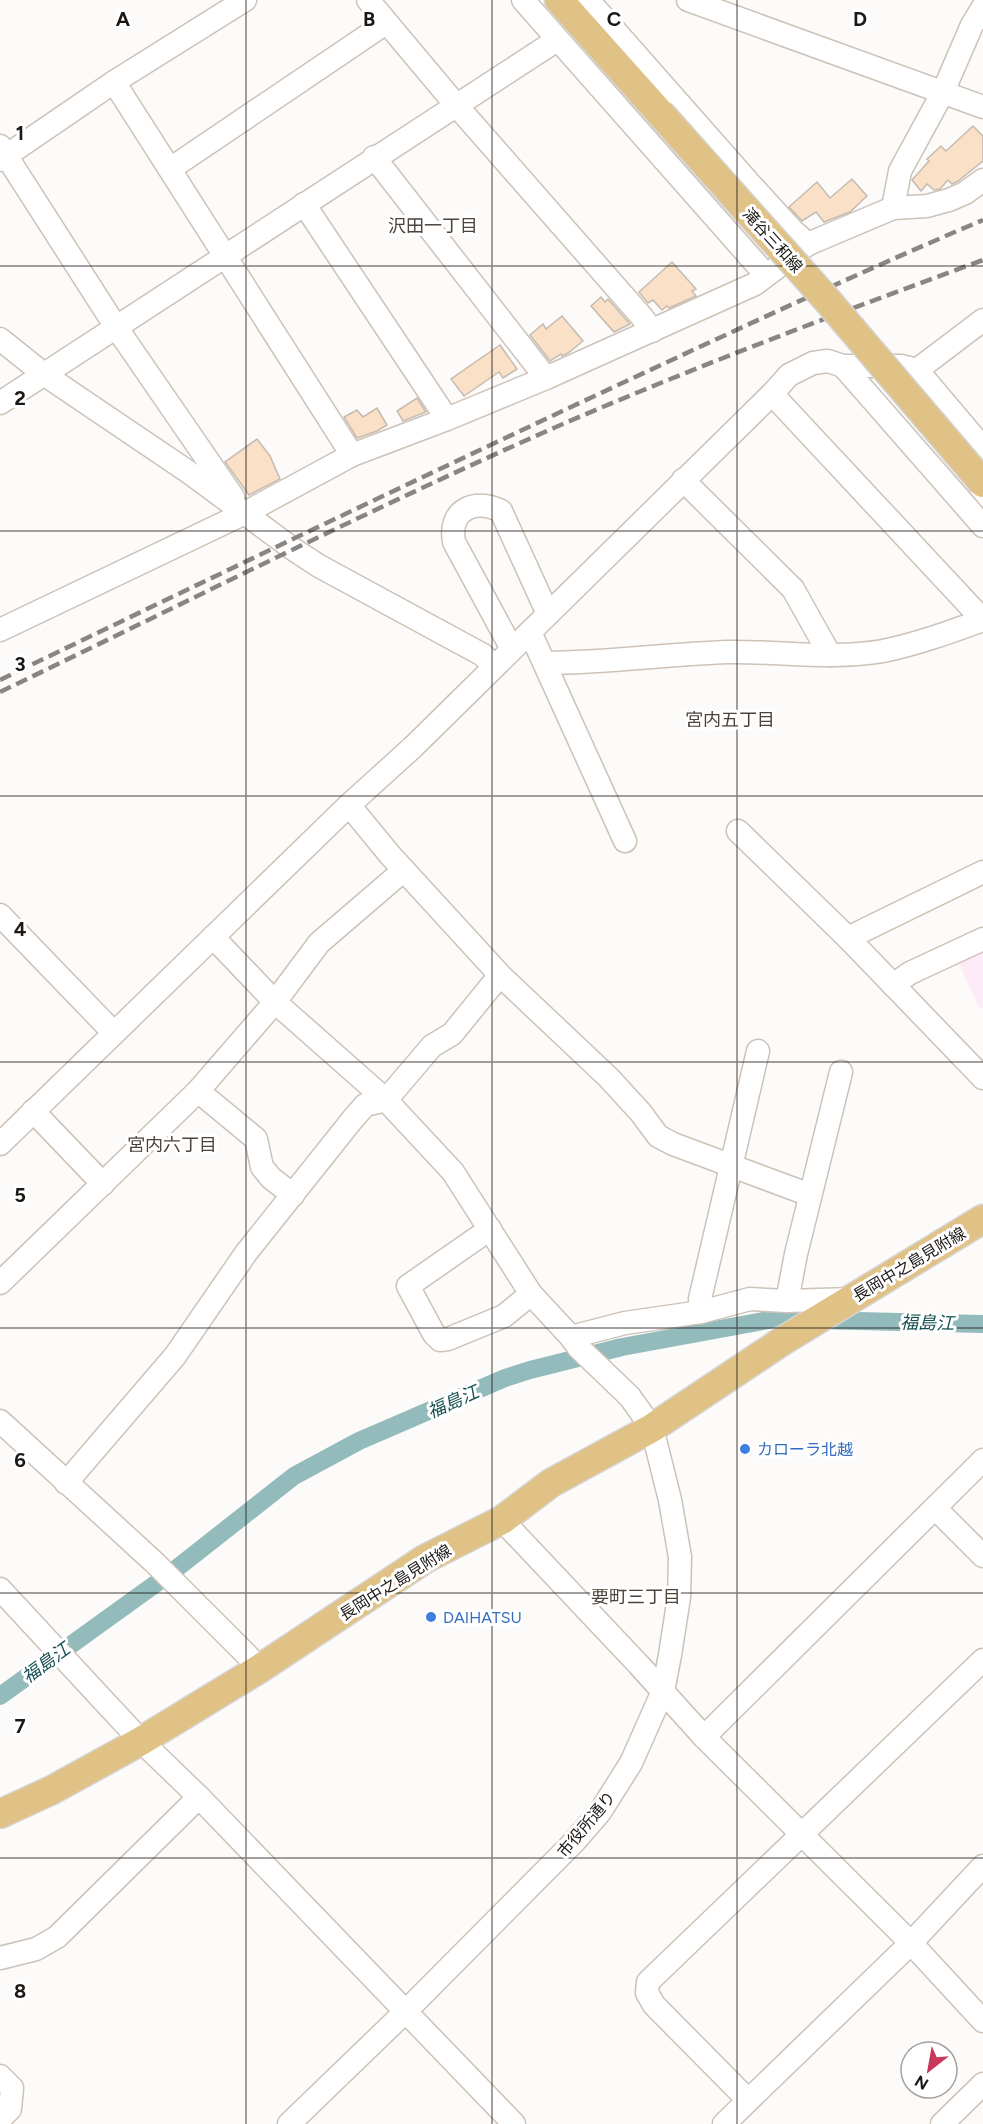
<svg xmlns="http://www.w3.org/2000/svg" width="983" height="2124" font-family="Figtree,'Noto Sans JP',sans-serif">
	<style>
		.commercial { fill: #fdecf8 }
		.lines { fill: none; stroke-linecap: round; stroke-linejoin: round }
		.canal { stroke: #93bbbc; stroke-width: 18 }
		.building { fill: #f9e0c7; stroke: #c5bbb1; stroke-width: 1.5 }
		.minor-casing { stroke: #cdc2b8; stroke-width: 25 }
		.major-casing { stroke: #d6d5d5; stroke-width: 31 }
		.minor { stroke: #fff; stroke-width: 22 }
		.major { stroke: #e0c287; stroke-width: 28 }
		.rail { stroke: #888582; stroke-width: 4.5; stroke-dasharray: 12 6; stroke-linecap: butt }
		.major-bridge-casing { stroke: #d6d5d5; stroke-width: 31; stroke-linecap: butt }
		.major-bridge { stroke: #e0c287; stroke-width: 28 }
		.grid { fill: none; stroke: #1c1815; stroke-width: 1.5; stroke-opacity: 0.55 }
		.shop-dot { fill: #3f7fe0; stroke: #fff; stroke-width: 2 }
		.labels { text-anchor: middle; stroke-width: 6; stroke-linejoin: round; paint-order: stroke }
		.street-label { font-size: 16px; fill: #1c1815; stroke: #fff }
		.shop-label { font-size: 16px; fill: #366cbe; stroke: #fff; text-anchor: start }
		.neighbourhood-label { font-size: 18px; fill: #4c433b; stroke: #fff }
		.water-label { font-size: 18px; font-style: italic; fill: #165052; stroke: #fff }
		.grid-label { font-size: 20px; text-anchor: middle; font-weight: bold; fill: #1c1815; stroke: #fff; stroke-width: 6; stroke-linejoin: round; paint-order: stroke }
	</style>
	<rect width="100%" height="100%" fill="#fdfbf9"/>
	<path class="commercial" d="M983 945V1009L978 1006 956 957Z"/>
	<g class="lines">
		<path class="canal" d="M0 1696 172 1572 294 1476 359 1441 505 1378 530 1370 622 1347 774 1319 983 1324"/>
	</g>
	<g class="building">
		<path d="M973 126 983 136V161L958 181 952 184 948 180 940 189 934 190 927 184 921 191 912 180 929 161 927 159 941 146 946 151Z"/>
		<path d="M852 179 867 196 850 212 824 222 816 212 802 221 789 207 817 182 830 198Z"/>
		<path d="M672 262 696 289 692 291 696 296 669 308 667 306 662 310 653 300 648 303 639 292Z"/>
		<path d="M601 297 605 302 608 299 630 324 614 332 591 306Z"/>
		<path d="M562 316 583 341 568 353 562 356 561 354 550 361 530 335 543 324 546 329Z"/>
		<path d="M500 345 517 369 503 378 499 372 464 396 451 379Z"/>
		<path d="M417 398 426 412 403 421 397 411Z"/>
		<path d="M377 408 387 425 377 431 357 438 344 417 357 410 363 417Z"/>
		<path d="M257 439 270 456 280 479 249 495 225 462Z"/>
	</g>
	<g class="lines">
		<g class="minor-casing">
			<g id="minor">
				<path d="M368 0 456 105 642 317 652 331"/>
				<path d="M523 0 766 275"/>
				<path d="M588 0 751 185 793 231 808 244"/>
				<path d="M688 0 983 107"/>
				<path d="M114 82 352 455"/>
				<path d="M0 146 116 327 233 497"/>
				<path d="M374 157 546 378"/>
				<path d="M0 160 114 82 245 0"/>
				<path d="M170 169 386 23"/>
				<path d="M304 204 447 419"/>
				<path d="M893 208 900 171 943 92 972 25 983 7"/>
				<path d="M0 339 45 375 190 473 293 549 319 566 483 655 493 666"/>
				<path d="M843 366 983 526"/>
				<path d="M917 370 983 320"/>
				<path d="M0 403 557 40"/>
				<path d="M683 480 793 589 830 655"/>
				<path d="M0 630 245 513 352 455 447 419 546 378 755 284 808 244 893 208 927 206 949 200 965 193 983 180"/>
				<path d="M530 632 625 841"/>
				<path d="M512 649 454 542C448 510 474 498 501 511L548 614"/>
				<path d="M546 663C607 663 667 654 728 652 779 651 832 660 883 651 917 644 950 632 983 620L772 394"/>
				<path d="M349 805 390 855 500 975 609 1078 641 1113 658 1136 673 1144 810 1195"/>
				<path d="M738 831 848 938 983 1078"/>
				<path d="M0 915 114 1033"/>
				<path d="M213 937 275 1002 386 1100 453 1172 531 1294 571 1337 578 1347 630 1397 652 1428 670 1500 680 1557 679 1597 670 1655 663 1691 631 1763 600 1812 574 1842 405 2012 289 2124"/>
				<path d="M848 938 983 872"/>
				<path d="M893 985 910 973 983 939"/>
				<path d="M198 1091 256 1139 262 1167 271 1178 293 1195"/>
				<path d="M33 1111 103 1184"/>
				<path d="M0 1144 349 805 413 747 772 394 789 375 813 363 828 361 843 366H901L917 370 983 448"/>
				<path d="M490 1229 408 1286 434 1334 440 1340 448 1339 504 1316 531 1294"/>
				<path d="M0 1283 198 1091 275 1002 319 943 404 870"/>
				<path d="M787 1301 796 1254 841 1072"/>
				<path d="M701 1312 700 1299 758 1051"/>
				<path d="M571 1337 625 1323 701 1312 750 1299 787 1301 852 1299"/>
				<path d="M0 1421 155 1563 246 1654 259 1669"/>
				<path d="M66 1483 175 1356 246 1253 352 1120 365 1105 386 1100 432 1046 452 1034 500 975"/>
				<path d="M935 1508 983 1556"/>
				<path d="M502 1520 639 1665 704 1737 911 1943 983 2021"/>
				<path d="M0 1589 141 1741 199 1797 514 2124"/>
				<path d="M704 1737 983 1460"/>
				<path d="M0 1958 36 1949 57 1937 199 1797"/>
				<path d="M0 2076 12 2088 10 2109 0 2119"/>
				<path d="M748 2100 654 2005 647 1993 648 1982 983 1660"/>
				<path d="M724 2124 911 1943 983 1866"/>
				<path d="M942 2124 983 2084"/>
			</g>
		</g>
		<g class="major-casing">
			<g id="major">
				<path d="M559 0 660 113"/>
				<path d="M0 1814 52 1790 141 1741 259 1669 425 1559 502 1520 551 1483 652 1428 784 1340 983 1219"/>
			</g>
		</g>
		<use href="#minor" class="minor"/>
		<use href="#major" class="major"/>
		<g class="rail">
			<path d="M0 680C190 588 380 497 571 407 708 343 844 279 983 220"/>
			<path d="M0 692C185 603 368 510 556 427 696 366 839 313 983 260"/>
		</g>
		<g class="major-bridge-casing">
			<path id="major-bridge" d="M660 113 827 300 983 483"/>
		</g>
		<use href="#major-bridge" class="major-bridge"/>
	</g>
	<path class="grid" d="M246 0V2124M492 0V2124M737 0V2124M0 266H983M0 531H983M0 796H983M0 1062H983M0 1328H983M0 1593H983M0 1858H983"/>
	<g class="shop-dot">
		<circle cx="745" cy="1449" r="6"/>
		<circle cx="431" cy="1617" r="6"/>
	</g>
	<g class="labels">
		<g class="street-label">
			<text transform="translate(773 240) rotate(48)" y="6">滝谷三和線</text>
			<text transform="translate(909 1264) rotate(-31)" y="6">長岡中之島見附線</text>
			<text transform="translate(395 1582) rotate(-32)" y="6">長岡中之島見附線</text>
			<text transform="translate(586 1824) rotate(-50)" y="6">市役所通り</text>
		</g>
		<g class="shop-label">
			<text x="757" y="1455">カローラ北越</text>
			<text x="443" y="1623">DAIHATSU</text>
		</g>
		<g class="neighbourhood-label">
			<text x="433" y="232">沢田一丁目</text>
			<text x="730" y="726">宮内五丁目</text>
			<text x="172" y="1151">宮内六丁目</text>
			<text x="636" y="1603">要町三丁目</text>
		</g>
		<g class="water-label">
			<text transform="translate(927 1323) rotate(1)" y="6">福島江</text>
			<text transform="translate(453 1402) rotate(-24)" y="6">福島江</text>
			<text transform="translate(46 1663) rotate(-36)" y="6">福島江</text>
		</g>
	</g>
	<g class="grid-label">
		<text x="123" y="26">A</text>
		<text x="369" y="26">B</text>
		<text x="614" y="26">C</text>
		<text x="860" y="26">D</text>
		<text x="20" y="140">1</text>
		<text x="20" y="405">2</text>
		<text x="20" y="671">3</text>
		<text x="20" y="936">4</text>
		<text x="20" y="1202">5</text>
		<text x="20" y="1467">6</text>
		<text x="20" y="1733">7</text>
		<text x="20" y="1998">8</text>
	</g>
	<g transform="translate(929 2070) rotate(211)"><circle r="28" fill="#ffffff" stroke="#a4a3a1" stroke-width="1.5"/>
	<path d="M0-4.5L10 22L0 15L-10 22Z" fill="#c7385b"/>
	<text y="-9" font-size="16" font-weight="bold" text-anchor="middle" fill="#1c1815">N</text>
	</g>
</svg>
